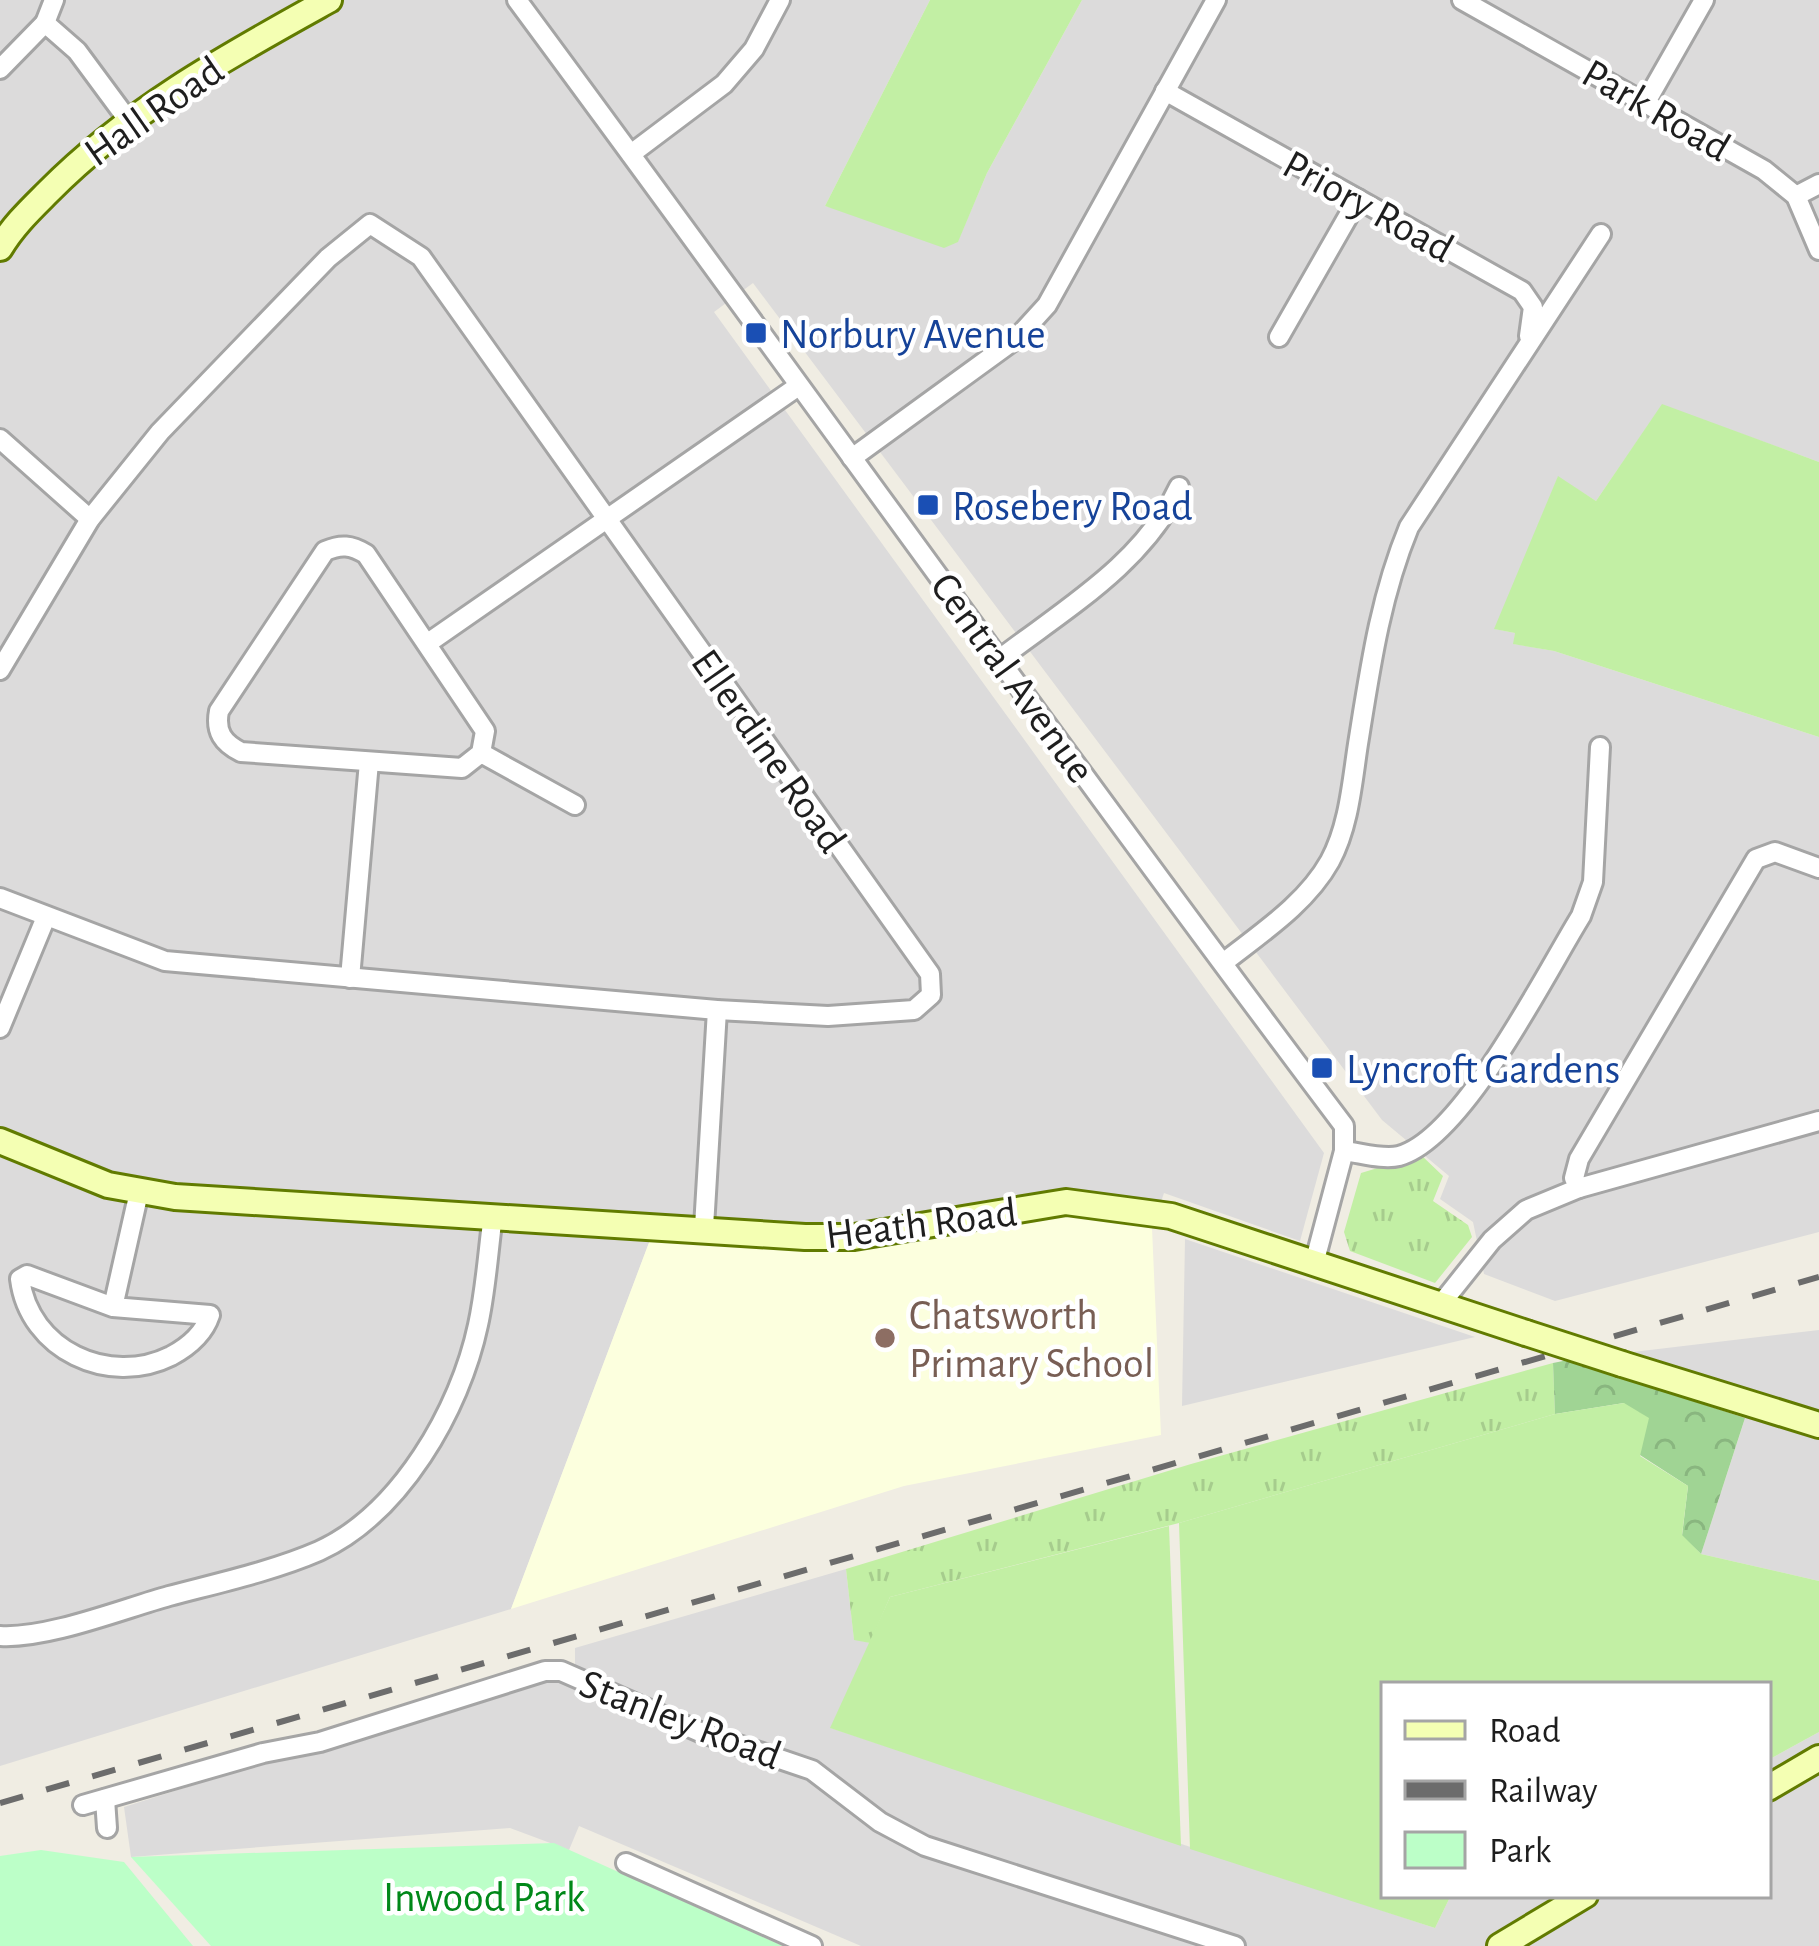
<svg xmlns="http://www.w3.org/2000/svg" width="1819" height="1946" font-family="'Alegreya Sans',sans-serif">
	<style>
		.residential { fill: #dcdbdb }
		.education { fill: #fcffde }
		.grass { fill: url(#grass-tufts) }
		.forest { fill: url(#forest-crowns) }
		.park { fill: #bcffc8 }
		.garden { fill: #c2efa4 }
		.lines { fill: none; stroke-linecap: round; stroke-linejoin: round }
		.street-casing { stroke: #a5a5a5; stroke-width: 24 }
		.secondary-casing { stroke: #617b00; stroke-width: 30 }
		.street { stroke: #fff; stroke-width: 18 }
		.secondary { stroke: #f4ffb3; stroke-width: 24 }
		.rail { stroke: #6c6c6c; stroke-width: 6; stroke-dasharray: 24 24; stroke-linecap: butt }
		.secondary-bridge-casing { stroke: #617b00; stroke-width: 30; stroke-linecap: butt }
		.secondary-bridge { stroke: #f4ffb3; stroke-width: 24 }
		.transit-dot { fill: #1a4fb4; stroke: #fff; stroke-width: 4.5 }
		.education-dot { fill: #8d6e63; stroke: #fff; stroke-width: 4.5 }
		.labels { text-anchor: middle; stroke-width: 9; stroke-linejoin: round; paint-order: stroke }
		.street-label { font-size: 42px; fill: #1e1e1e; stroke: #fff }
		.transit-label { font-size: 42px; fill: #164399; stroke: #fff; text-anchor: start }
		.education-label { font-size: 42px; fill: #785e54; stroke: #fff; text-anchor: start }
		.park-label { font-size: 42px; fill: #018819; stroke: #fff }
	</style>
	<defs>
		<pattern id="grass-tufts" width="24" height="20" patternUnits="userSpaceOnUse" patternTransform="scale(3)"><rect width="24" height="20" fill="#c2efa4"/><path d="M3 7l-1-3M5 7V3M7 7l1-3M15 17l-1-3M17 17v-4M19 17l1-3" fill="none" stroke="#a6cc8d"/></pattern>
		<pattern id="forest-crowns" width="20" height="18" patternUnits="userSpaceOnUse" patternTransform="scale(3)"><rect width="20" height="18" fill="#a0d494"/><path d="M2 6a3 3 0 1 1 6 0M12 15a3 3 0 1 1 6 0" fill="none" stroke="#89b67f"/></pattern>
	</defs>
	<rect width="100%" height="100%" fill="#f0ede3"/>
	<g class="residential">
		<path d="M0 0H930L825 206 958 241 987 173 1082 0H1819V462L1662 405 1596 501 1558 477 1495 629 1515 633 1514 644 1554 651 1819 737V1232L1555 1301 1484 1274 1473 1222 1440 1199 1449 1176 1382 1120 753 283 714 312 1324 1153 1300 1241 1164 1193 1152 1228 1072 1207 848 1241 653 1232 511 1609 0 1766Z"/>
		<path d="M1185 1239 1475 1337 1182 1406Z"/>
		<path d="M1819 1330V1411L1633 1352Z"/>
		<path d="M1750 1403 1819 1425V1581L1701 1554Z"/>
		<path d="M846 1569 854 1639 870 1643 831 1728 1435 1928 1451 1895H1768V1760L1819 1732V1946H861L579 1826 569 1850 510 1828 131 1857 124 1807 575 1664V1648Z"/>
	</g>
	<path class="education" d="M1072 1207 1152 1228 1161 1435 904 1486 511 1609 653 1232 805 1237Z"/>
	<g class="grass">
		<path d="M1421 1155 1443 1176 1433 1201 1468 1225 1472 1237 1435 1283 1350 1251 1344 1232 1361 1173Z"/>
		<path d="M1553 1363 1555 1414 1179 1523 890 1597 870 1643 854 1640 846 1569 1191 1464Z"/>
	</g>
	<path class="forest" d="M1568 1360 1745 1418 1701 1554 1682 1536 1688 1486 1640 1455 1624 1403 1555 1414 1553 1363Z"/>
	<g class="park">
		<path d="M554 1843 783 1946H211L131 1857Z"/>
		<path d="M41 1850 124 1862 193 1946H0V1856Z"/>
	</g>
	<g class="garden">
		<path d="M930 0H1082L987 173 958 242 944 248 825 206Z"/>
		<path d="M1662 404 1819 462V737L1554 651 1513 644 1515 633 1494 629 1558 476 1596 501Z"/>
		<path d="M1624 1403 1649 1418 1640 1456 1688 1486 1682 1535 1701 1554 1819 1581V1732L1768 1760V1685H1384V1895H1451L1435 1928 1190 1849 1179 1523 1555 1414Z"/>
		<path d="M1169 1526 1181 1846 830 1728 890 1597Z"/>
	</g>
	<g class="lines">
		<g class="street-casing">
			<g id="street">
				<path d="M517 0C794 374 1064 754 1344 1126V1151L1315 1260"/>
				<path d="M1462 0 1764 170 1796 196 1819 250"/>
				<path d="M45 23 54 0"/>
				<path d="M0 69 45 23 77 51 128 120"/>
				<path d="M1165 91 1522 291 1533 307 1529 336"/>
				<path d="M1646 102 1704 0"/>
				<path d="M631 154 724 84 754 49 780 0"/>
				<path d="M1796 196 1819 184"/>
				<path d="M1279 337 1358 199"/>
				<path d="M0 439 90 519"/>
				<path d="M852 458 1017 338 1047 305 1216 0"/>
				<path d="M428 643 797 387"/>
				<path d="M1001 658C1065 609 1144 563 1179 487"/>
				<path d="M0 670 90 519 160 432 328 258 370 224 421 257 930 974 931 995 914 1010 828 1016 717 1010 165 961 0 898"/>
				<path d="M481 753 462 768 241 752C223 743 215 732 219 711L325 551C341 544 351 545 366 554L485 731 481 753 575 805"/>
				<path d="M1223 963C1261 933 1306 904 1330 861 1349 826 1352 783 1358 744 1370 669 1380 597 1409 527L1601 234"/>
				<path d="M350 978 369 762"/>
				<path d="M0 1028 46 917"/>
				<path d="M1344 1151C1361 1153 1383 1160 1399 1156 1463 1139 1545 974 1581 916L1593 882 1600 747"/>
				<path d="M1579 1188 1574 1178 1579 1159 1756 859 1775 852 1819 868"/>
				<path d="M704 1227 717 1010"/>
				<path d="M1441 1304 1492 1240 1526 1210 1579 1188 1819 1121"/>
				<path d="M113 1307 210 1315C204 1333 188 1347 171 1356 109 1387 29 1350 20 1279L27 1275 113 1307 139 1192"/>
				<path d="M0 1636C47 1639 122 1609 169 1596 218 1583 273 1571 319 1551 400 1514 460 1410 478 1325 486 1289 488 1252 493 1215"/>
				<path d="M105 1799 107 1828"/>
				<path d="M83 1805 263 1753 320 1742 545 1671H561L700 1732 812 1770 880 1822 925 1846 1235 1946"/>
				<path d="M626 1863 812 1946"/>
			</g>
		</g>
		<g class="secondary-casing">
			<g id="secondary">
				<path d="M0 248C13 226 30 210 48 192 130 109 228 56 329 0"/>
				<path d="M0 1141 108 1185 175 1197 805 1237H854L1066 1202 1171 1216 1526 1333"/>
				<path d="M1622 1364 1819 1425"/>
				<path d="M1768 1788 1819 1758"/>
				<path d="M1500 1946 1585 1895"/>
			</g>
		</g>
		<use href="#street" class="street"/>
		<use href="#secondary" class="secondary"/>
		<path class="rail" d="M0 1803 1819 1277"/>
		<g class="secondary-bridge-casing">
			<path id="secondary-bridge" d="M1526 1333 1622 1364"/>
		</g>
		<use href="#secondary-bridge" class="secondary-bridge"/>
	</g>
	<g class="transit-dot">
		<rect x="744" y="321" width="24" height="24" rx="6"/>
		<rect x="916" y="493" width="24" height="24" rx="6"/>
		<rect x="1310" y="1056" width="24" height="24" rx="6"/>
	</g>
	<circle class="education-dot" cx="885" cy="1338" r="12"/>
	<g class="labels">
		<g class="street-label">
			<text transform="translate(1657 109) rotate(30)" y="15">Park Road</text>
			<text transform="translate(153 110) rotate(-35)" y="15">Hall Road</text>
			<text transform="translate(1369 205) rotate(29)" y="15">Priory Road</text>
			<text transform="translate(1014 677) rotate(54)" y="15">Central Avenue</text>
			<text transform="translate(770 750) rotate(55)" y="15">Ellerdine Road</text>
			<text transform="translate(921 1222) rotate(-7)" y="15">Heath Road</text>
			<text transform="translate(681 1718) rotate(21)" y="15">Stanley Road</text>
		</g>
		<g class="transit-label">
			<text x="780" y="348">Norbury Avenue</text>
			<text x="952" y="520">Rosebery Road</text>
			<text x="1346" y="1083">Lyncroft Gardens</text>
		</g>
		<g class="education-label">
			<text x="909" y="1329">Chatsworth<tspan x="909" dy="48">Primary School</tspan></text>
		</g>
		<g class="park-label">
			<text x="484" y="1911">Inwood Park</text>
		</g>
	</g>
	<rect x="1381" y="1682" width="390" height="216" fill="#ffffff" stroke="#a5a5a5" stroke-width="3"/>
	<rect x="1405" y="1721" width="60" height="18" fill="#f4ffb3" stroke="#a5a5a5" stroke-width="3"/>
	<text x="1489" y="1742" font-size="36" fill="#1e1e1e">Road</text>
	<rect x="1405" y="1781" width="60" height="18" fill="#6c6c6c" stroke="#a5a5a5" stroke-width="3"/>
	<text x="1489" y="1802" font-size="36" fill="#1e1e1e">Railway</text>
	<rect x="1405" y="1832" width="60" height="36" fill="#bcffc8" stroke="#a5a5a5" stroke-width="3"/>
	<text x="1489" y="1862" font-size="36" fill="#1e1e1e">Park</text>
</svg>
